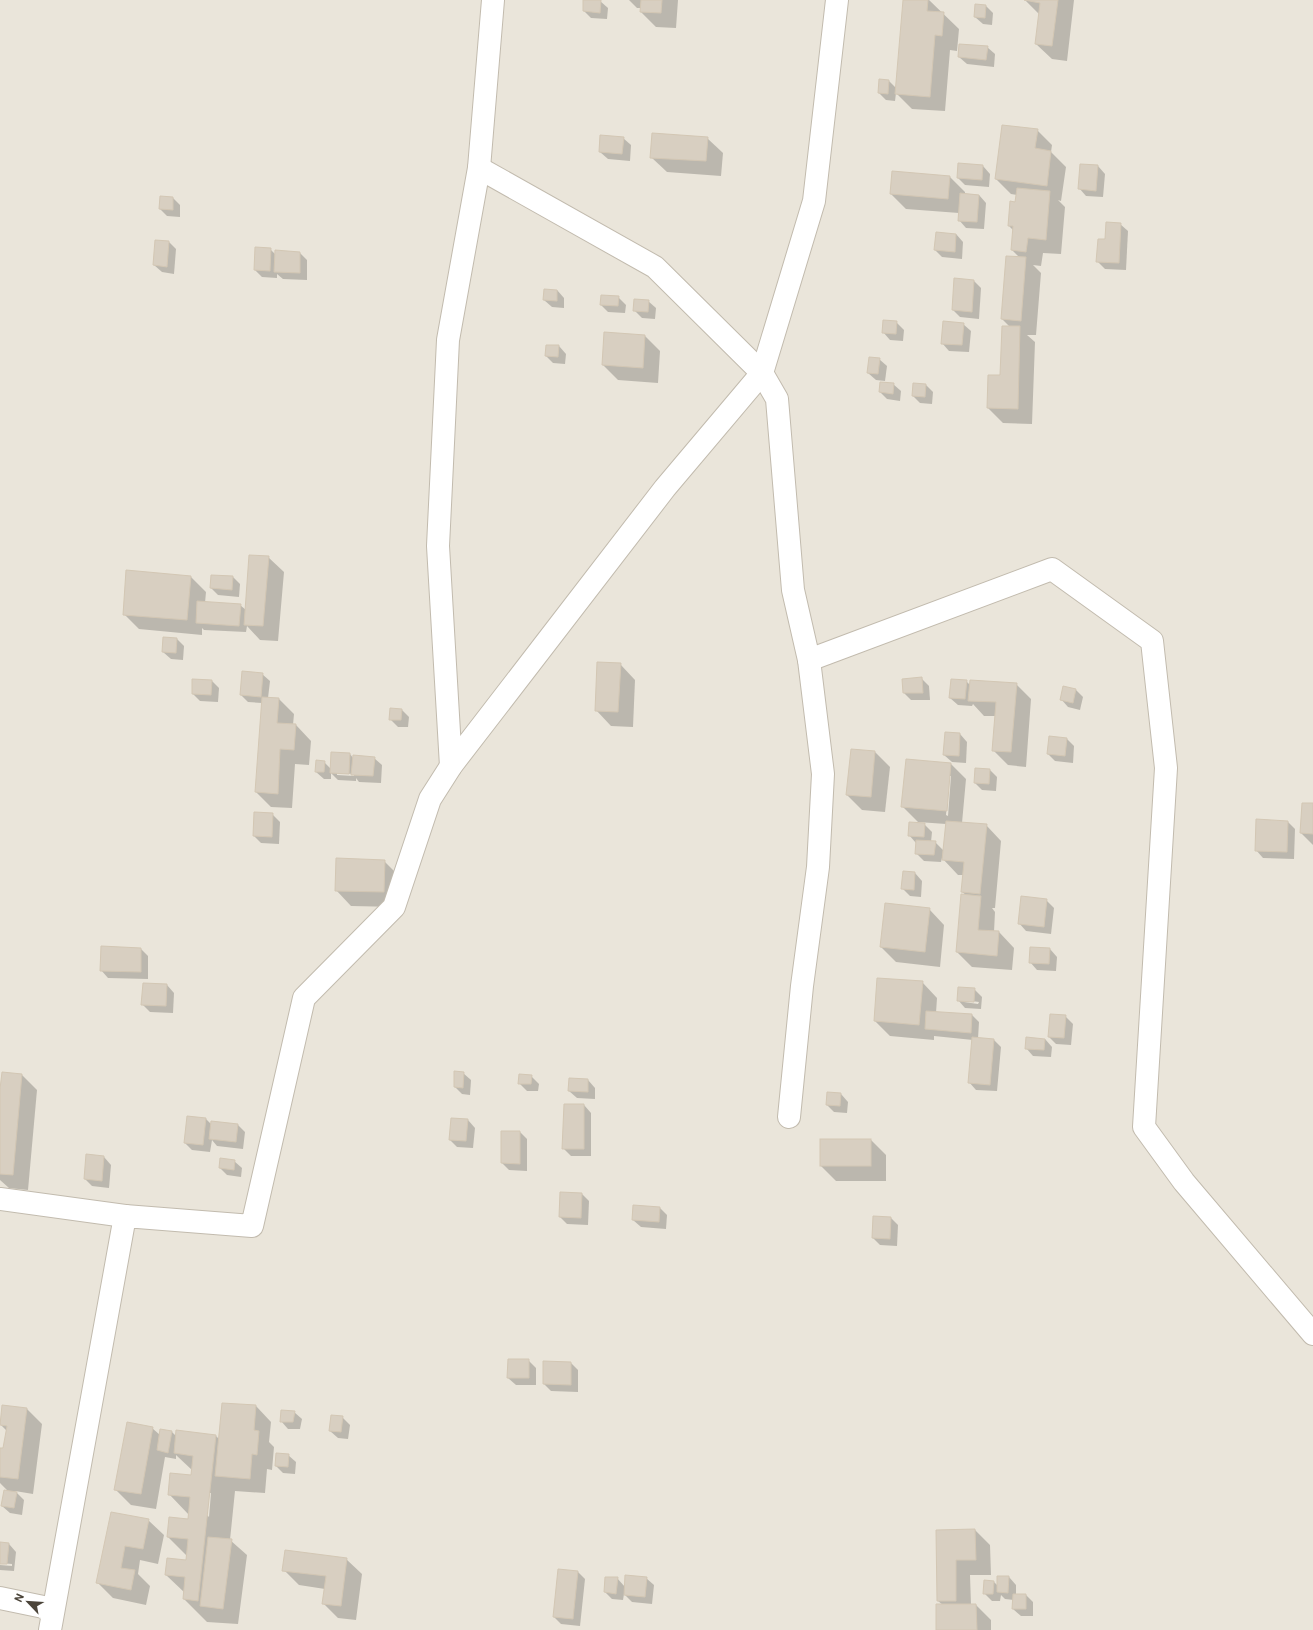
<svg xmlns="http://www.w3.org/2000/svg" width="1313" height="1630" font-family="Roboto,sans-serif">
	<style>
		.residential { fill: #eae5da }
		.shadow { fill: #0003; fill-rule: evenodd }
		.building { fill: #d8cfc1; stroke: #d3c7b4 }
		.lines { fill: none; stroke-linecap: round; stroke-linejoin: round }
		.minor-casing { stroke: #c2bbae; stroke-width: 24 }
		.minor { stroke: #fff; stroke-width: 22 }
	</style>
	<rect width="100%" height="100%" fill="#f6f3ec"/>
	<rect class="residential" x="0" y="0" width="1313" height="1630"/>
	<g class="shadow">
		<path d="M584 0 600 1 608 8 607 19 591 18 584 11Z"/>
		<path d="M629 0H678L676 28 656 27 641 12V8H637Z"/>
		<path d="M904 0H929L959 29 957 51 950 50 945 111 912 109 896 93 895 101 886 100 879 93 889 81 897 89Z"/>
		<path d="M1074 0 1067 61 1052 59 1036 44 1040 15 1025 0Z"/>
		<path d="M986 6 993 13 992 25 983 24 975 17Z"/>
		<path d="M987 47 995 54 994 67 967 64 959 57Z"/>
		<path d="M1037 130 1052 145 1051 152 1066 167 1061 201 1058 200 1065 207 1061 254 1043 253 1041 266 1033 265 1041 273 1036 335H1027L1035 342 1032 424 1003 423 988 408 1001 376 1010 327 1002 319 1020 258 1012 250 1014 231 1009 226 1016 203 1017 195 1011 194 996 179Z"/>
		<path d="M623 138 631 145 630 161 608 159 600 152Z"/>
		<path d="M707 138 723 153 721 176 667 172 651 157Z"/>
		<path d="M983 166 990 174 989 187 965 185 958 178Z"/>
		<path d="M1098 166 1105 174 1103 197 1086 196 1079 188Z"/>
		<path d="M950 177 965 192V194L979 195 986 203 984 229 966 228 959 220V213L906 209 891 194Z"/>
		<path d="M173 198 180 205V217L167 216 160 209Z"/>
		<path d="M1120 224 1128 231 1126 270 1105 269 1097 261 1106 240Z"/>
		<path d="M956 234 963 242 962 259 942 257 935 250Z"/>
		<path d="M169 242 176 249 174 274 162 272 154 265Z"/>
		<path d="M270 249 276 255 300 253 307 260V280L283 279 277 274V278L262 277 255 270Z"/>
		<path d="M955 279 974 281 981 288 979 319 960 317 953 310Z"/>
		<path d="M557 290 564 298V308L552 307 544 300Z"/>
		<path d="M618 297 626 305 625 313 608 312 601 305Z"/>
		<path d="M648 301 656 308 655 319 642 318 634 310Z"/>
		<path d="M896 322 904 330 903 341 890 340 883 332Z"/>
		<path d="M963 324 971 331 969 352 949 351 942 343Z"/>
		<path d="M645 336 660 351 658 383 618 380 603 365Z"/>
		<path d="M559 346 566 354 565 364 553 363 546 356Z"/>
		<path d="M879 359 887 366 885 381 876 380 868 373Z"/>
		<path d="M893 384 901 391 900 401 887 399 880 392Z"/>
		<path d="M926 385 933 392 932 404 920 403 913 396Z"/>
		<path d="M268 557 284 572 278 641 260 640 247 626 246 632 204 630 202 628V635L139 629 124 614 191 577 206 592 205 603 240 605 246 610Z"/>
		<path d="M233 577 240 584 239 597 218 595 211 588Z"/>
		<path d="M164 638 177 639 184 646 183 660 171 659 163 652Z"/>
		<path d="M620 664 635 680 633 727 611 726 596 710Z"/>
		<path d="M262 674 270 681 268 698 279 699 294 714 293 725H296L311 741 309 765 295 764 292 808 271 807 256 792 262 703 248 702 241 695Z"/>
		<path d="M921 678 929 686 930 700H911L904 693Z"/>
		<path d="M212 681 219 688 218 702 200 701 193 694Z"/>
		<path d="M966 681 970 685 1016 684 1031 699 1026 767 1008 765 993 750 996 716H984L973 704 972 706 958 705 950 698Z"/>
		<path d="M1064 687 1076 690 1083 697 1080 710 1068 707 1061 699Z"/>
		<path d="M402 710 409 717 408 727H398L390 719Z"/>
		<path d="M946 733 960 734 967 742 966 763 952 762 944 755Z"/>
		<path d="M1050 737 1067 739 1074 746 1073 763 1055 761 1048 754Z"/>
		<path d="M875 752 890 767 885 812 862 810 847 795Z"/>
		<path d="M350 754 353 758H374L382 765 381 783 359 782 356 778V781L338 780 331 773V779H324L316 772 324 762 331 769ZM337 773 354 774V776L337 775Z"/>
		<path d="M951 764 966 779 962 823 986 825 1001 841 995 908H992L995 912 994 932H999L1014 948 1012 970 972 967 957 952 966 895 962 892 963 875H958L942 858 941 862 924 861 916 853V843L909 835 924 824 932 832 931 842H935L944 851 946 824 918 822 902 806ZM949 776H951L948 816 946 815Z"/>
		<path d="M990 770 997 777 996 791 982 790 975 783Z"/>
		<path d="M1313 804V845L1301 833Z"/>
		<path d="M272 814 280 822 279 844 261 843 254 836Z"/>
		<path d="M1288 822 1295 829 1294 859 1263 858 1256 850Z"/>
		<path d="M384 861 399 876 398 907 351 906 336 890Z"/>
		<path d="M915 873 922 881 921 897 910 896 902 888Z"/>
		<path d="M1046 900 1054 908 1051 934 1026 931 1019 923Z"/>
		<path d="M929 909 944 925 940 967 896 962 881 947Z"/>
		<path d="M102 947 141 949 148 956V979L108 978 101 970Z"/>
		<path d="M1050 949 1057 957 1056 971 1037 970 1030 962Z"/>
		<path d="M922 982 937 998 936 1013 972 1015 979 1022 978 1039 994 1040 1001 1047 997 1091 976 1090 969 1082 973 1040 934 1036V1040L890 1036 875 1021Z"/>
		<path d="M167 985 174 993 173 1013 150 1012 142 1004Z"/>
		<path d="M974 989 982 997 981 1009 965 1008 958 1000ZM964 1000 979 1002 978 1004 964 1002Z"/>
		<path d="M1065 1016 1073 1024 1071 1045 1056 1044 1049 1037Z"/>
		<path d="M1045 1039 1052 1047 1051 1057 1033 1056 1026 1048Z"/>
		<path d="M463 1073 471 1080 470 1095 462 1094 455 1087Z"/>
		<path d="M22 1075 37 1090 28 1190 9 1188 0 1180V1100Z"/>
		<path d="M531 1076 539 1084 538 1091H527L519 1083Z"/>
		<path d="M588 1080 595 1088V1099L577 1098 569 1091Z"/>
		<path d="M841 1094 848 1102 847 1113 834 1112 827 1105Z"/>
		<path d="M584 1105 591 1113V1156H571L563 1148Z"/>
		<path d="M188 1117 206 1119 212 1125V1122L238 1125 245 1132 243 1149 217 1146 212 1140 210 1152 192 1150 185 1143Z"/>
		<path d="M468 1120 475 1128 473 1148 457 1147 450 1140Z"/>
		<path d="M502 1132H520L527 1139V1171L509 1170 502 1163Z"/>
		<path d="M821 1140H871L886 1155V1181H836L821 1166Z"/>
		<path d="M104 1157 111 1165 109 1188 92 1186 85 1179Z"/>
		<path d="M234 1161 242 1168 241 1177 227 1175 220 1168Z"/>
		<path d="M582 1194 589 1201 588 1225 567 1224 560 1217Z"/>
		<path d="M660 1208 667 1215 666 1229 641 1227 633 1220Z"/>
		<path d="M891 1218 898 1225 897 1246 880 1245 873 1238Z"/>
		<path d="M528 1360 536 1368V1385H516L508 1378Z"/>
		<path d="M571 1363 578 1370V1392L551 1391 544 1384Z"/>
		<path d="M3 1406 27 1409 42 1424 33 1494 15 1491 24 1500 22 1515 10 1513 2 1506 9 1492 0 1483V1449H4L7 1431 0 1424Z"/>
		<path d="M256 1406 271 1422 269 1442 274 1447 272 1470 267 1469 265 1493 235 1491 230 1540 247 1555 238 1624 207 1622 184 1599 185 1593 166 1575 187 1561V1556L168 1537 189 1520V1515L169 1494 192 1476 193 1471 176 1455V1459L165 1457 156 1509 131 1505 116 1490 152 1428 160 1435 172 1432 177 1437V1431L216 1436 219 1439ZM209 1493H211L209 1517 207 1515Z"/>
		<path d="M294 1412 302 1419 300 1429H288L281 1421Z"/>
		<path d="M342 1417 350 1425 348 1439 338 1438 330 1431Z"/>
		<path d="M288 1455 296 1462 295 1474 283 1473 276 1466Z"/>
		<path d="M112 1513 148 1520 164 1535 158 1564 140 1560 138 1574 150 1586 146 1605 113 1598 98 1583Z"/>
		<path d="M975 1530 990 1545 991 1575H970L971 1605H976L991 1620V1630H937L943 1605 938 1601 937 1531Z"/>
		<path d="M0 1543 9 1544 16 1552 14 1571 0 1570V1565L12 1566V1564L0 1563Z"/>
		<path d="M346 1559 362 1574 356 1620 338 1618 323 1603 325 1589 299 1585 284 1570Z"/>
		<path d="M577 1571 585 1579 580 1626 561 1624 554 1617Z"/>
		<path d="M1009 1577 1016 1585V1595H1026L1033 1602V1616H1021L1013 1609 1014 1600 1005 1599 1001 1595 1000 1601H992L984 1593 994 1582 998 1586Z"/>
		<path d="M617 1578 625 1587 646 1578 654 1585 652 1604 632 1602 624 1594 623 1600 612 1599 605 1592Z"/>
	</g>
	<g class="building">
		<path d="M583 0H601L600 13 583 11Z"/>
		<path d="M641 0H662L661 13 640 12Z"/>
		<path d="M903 0H928L927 11 944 12 942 36 935 35 930 97 895 94Z"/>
		<path d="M1024 0H1058L1052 46 1035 44 1040 3Z"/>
		<path d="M975 4 986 5 985 18 974 17Z"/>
		<path d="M959 44 988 46 986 60 958 57Z"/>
		<path d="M879 79 889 80 888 94 878 93Z"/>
		<path d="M1002 125 1038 129 1035 148 1051 151 1047 186 995 179Z"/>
		<path d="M652 133 708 137 706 161 650 158Z"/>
		<path d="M600 135 624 137 622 154 599 152Z"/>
		<path d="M958 163 983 165 982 180 957 178Z"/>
		<path d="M1080 164 1098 165 1096 191 1078 189Z"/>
		<path d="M892 171 950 176 948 199 890 194Z"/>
		<path d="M1017 188 1050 191 1046 240 1028 238 1026 252 1011 250 1013 226H1008L1010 201 1015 202Z"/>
		<path d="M960 193 979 195 977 222 958 221Z"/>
		<path d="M160 196 173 197V210L159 209Z"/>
		<path d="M1106 222 1121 223 1119 263 1096 262 1098 239H1105Z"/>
		<path d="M936 232 956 234 955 252 934 250Z"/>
		<path d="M155 240 169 241 167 267 153 265Z"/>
		<path d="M255 247 271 248 270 271 254 270Z"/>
		<path d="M275 250 300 252V273L274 272Z"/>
		<path d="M1006 256 1026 257 1021 321 1001 319Z"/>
		<path d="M954 278 974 280 972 312 952 310Z"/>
		<path d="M544 289 557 290V301L543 300Z"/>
		<path d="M601 295 619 296 618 306 600 305Z"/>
		<path d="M634 299 649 300 648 312 633 311Z"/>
		<path d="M883 320 897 321 896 334 882 333Z"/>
		<path d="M943 321 964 323 962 345 941 344Z"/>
		<path d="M1002 326H1020L1018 409 987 408 988 375H1000Z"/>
		<path d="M604 332 645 335 643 368 602 365Z"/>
		<path d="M546 345H559L558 357 545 356Z"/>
		<path d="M869 357 880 358 878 374 867 373Z"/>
		<path d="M880 382 894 383 893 394 879 392Z"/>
		<path d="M913 383 926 384 925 397 912 396Z"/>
		<path d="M249 555 269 556 263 626 244 625Z"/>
		<path d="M126 570 191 576 187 620 123 615Z"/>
		<path d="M211 575 233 576 232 590 210 588Z"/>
		<path d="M197 601 241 604 239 626 196 623Z"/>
		<path d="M163 637 177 638 176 653 162 652Z"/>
		<path d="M597 662 621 663 618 712 595 711Z"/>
		<path d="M242 671 263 673 261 697 240 695Z"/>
		<path d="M922 677 923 693H903L902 679Z"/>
		<path d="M192 679 212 680 211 695 192 694Z"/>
		<path d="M951 679 967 680 965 699 949 698Z"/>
		<path d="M970 680 1017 683 1011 752 992 751 996 702 968 701Z"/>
		<path d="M1063 686 1076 689 1073 703 1060 700Z"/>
		<path d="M262 697 279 698 277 723 296 724 294 750 280 749 278 794 255 792Z"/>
		<path d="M390 708 402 709 401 720H389Z"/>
		<path d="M945 732 960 733 959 756 943 755Z"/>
		<path d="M1049 736 1067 738 1065 756 1047 754Z"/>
		<path d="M851 749 875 751 871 797 846 795Z"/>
		<path d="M331 752 350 753 349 774 330 773Z"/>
		<path d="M353 755 375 757 373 776 351 775Z"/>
		<path d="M906 759 951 763 947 811 901 807Z"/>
		<path d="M316 760 325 761 324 772H315Z"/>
		<path d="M975 768 990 769 989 784 974 783Z"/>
		<path d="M1302 803H1313V834L1300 833Z"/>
		<path d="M254 812 273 813 272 837 253 836Z"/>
		<path d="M1256 819 1288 821 1287 852 1255 851Z"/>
		<path d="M946 821 987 824 980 894 961 892 964 862 942 860Z"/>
		<path d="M909 822 925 823 924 837 908 836Z"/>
		<path d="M916 840 936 841 934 855 915 854Z"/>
		<path d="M336 858 385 860 384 892 335 891Z"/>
		<path d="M903 871 915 872 914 890 901 889Z"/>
		<path d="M961 894 981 896 978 930 999 931 997 956 956 952Z"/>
		<path d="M1021 896 1047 899 1044 927 1018 924Z"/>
		<path d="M885 903 930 908 925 952 880 947Z"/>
		<path d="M101 946 141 948V972L100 971Z"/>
		<path d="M1030 947 1050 948 1049 964 1029 963Z"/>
		<path d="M877 978 923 981 919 1025 874 1021Z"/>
		<path d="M143 983 167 984 166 1006 141 1005Z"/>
		<path d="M958 987 975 988 974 1002 957 1001Z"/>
		<path d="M926 1011 972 1014 971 1033 925 1029Z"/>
		<path d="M1050 1014 1066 1015 1064 1038 1048 1037Z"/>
		<path d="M972 1037 994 1039 990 1085 968 1083Z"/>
		<path d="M1026 1037 1045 1039 1044 1050 1025 1049Z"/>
		<path d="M454 1071 464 1072 463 1088 454 1087Z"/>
		<path d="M2 1072 22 1074 13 1175 0 1174V1089Z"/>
		<path d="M519 1074 532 1075 531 1084H518Z"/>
		<path d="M569 1078 588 1079V1092L568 1091Z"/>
		<path d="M827 1092 841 1093 840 1106 826 1105Z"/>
		<path d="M564 1104H584V1149H562Z"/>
		<path d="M187 1116 206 1118 203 1145 184 1143Z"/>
		<path d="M451 1118 468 1119 466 1141 449 1140Z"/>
		<path d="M211 1121 238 1124 236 1142 209 1139Z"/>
		<path d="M501 1131H520V1164L501 1163Z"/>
		<rect x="820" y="1139" width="51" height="27"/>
		<path d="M86 1154 104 1156 102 1181 84 1179Z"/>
		<path d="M220 1158 235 1160 234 1170 219 1168Z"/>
		<path d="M560 1192 582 1193 581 1218 559 1217Z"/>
		<path d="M633 1205 660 1207 659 1222 632 1220Z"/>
		<path d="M873 1216 891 1217 890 1239 872 1238Z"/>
		<path d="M508 1359H529V1378H507Z"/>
		<path d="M543 1361 571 1362V1385L543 1384Z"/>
		<path d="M222 1403 256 1405 254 1430 259 1431 257 1455 252 1454 250 1479 215 1476Z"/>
		<path d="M2 1405 27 1408 18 1479 0 1477V1448H3L7 1426 0 1425Z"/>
		<path d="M281 1410 295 1411 293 1422H280Z"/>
		<path d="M331 1415 343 1416 341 1432 329 1431Z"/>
		<path d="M127 1422 153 1427 141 1494 114 1490Z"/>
		<path d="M160 1429 172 1431 168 1453 157 1450Z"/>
		<path d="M176 1430 216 1435 198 1601 183 1599 185 1577 165 1575 167 1558 186 1560 188 1539 167 1537 169 1517 188 1519 190 1497 168 1495 170 1473 191 1475 193 1456 174 1453Z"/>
		<path d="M276 1453 289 1454 288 1467 275 1466Z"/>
		<path d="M4 1490 17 1492 14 1508 1 1506Z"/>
		<path d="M111 1512 149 1519 143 1549 125 1546 121 1568 135 1570 131 1590 96 1583Z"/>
		<path d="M975 1529 976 1560H956V1601H937L936 1530Z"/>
		<path d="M208 1537 232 1539 223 1609 200 1606Z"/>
		<path d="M0 1542 9 1543 7 1564H0Z"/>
		<path d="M285 1550 347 1558 341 1606 322 1604 326 1576 282 1571Z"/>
		<path d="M558 1569 578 1571 573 1619 553 1617Z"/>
		<path d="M625 1575 647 1577 645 1597 624 1595Z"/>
		<path d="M997 1576H1009L1008 1593 997 1592Z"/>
		<path d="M605 1577H618L616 1594 604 1592Z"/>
		<path d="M984 1580 994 1581 993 1594H983Z"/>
		<path d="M1013 1594H1026V1609H1012Z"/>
		<path d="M936 1604H976L977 1630H936Z"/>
	</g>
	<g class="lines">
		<g class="minor-casing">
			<g id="minor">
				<path d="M479 168 655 267 762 373 777 399 793 590 809 660 823 774 818 867 802 986 789 1117"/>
				<path d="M809 660 1052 569 1152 641 1166 768 1144 1127 1184 1182 1313 1334"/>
				<path d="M451 766 438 546 448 340 479 168 493 0"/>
				<path d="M0 1199 125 1216"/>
				<path d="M0 1598 53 1609"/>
				<path d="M50 1630 125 1216 252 1226 304 998 394 907 430 799 451 766 665 488 762 373 814 201 837 0"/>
			</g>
		</g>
		<use href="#minor" class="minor"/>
	</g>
	<g transform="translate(28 1602) rotate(295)" stroke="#ffffff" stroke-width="3" paint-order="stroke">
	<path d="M0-3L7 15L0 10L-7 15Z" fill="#4b4439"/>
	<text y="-6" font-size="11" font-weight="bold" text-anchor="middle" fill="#4b4439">N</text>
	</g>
</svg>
